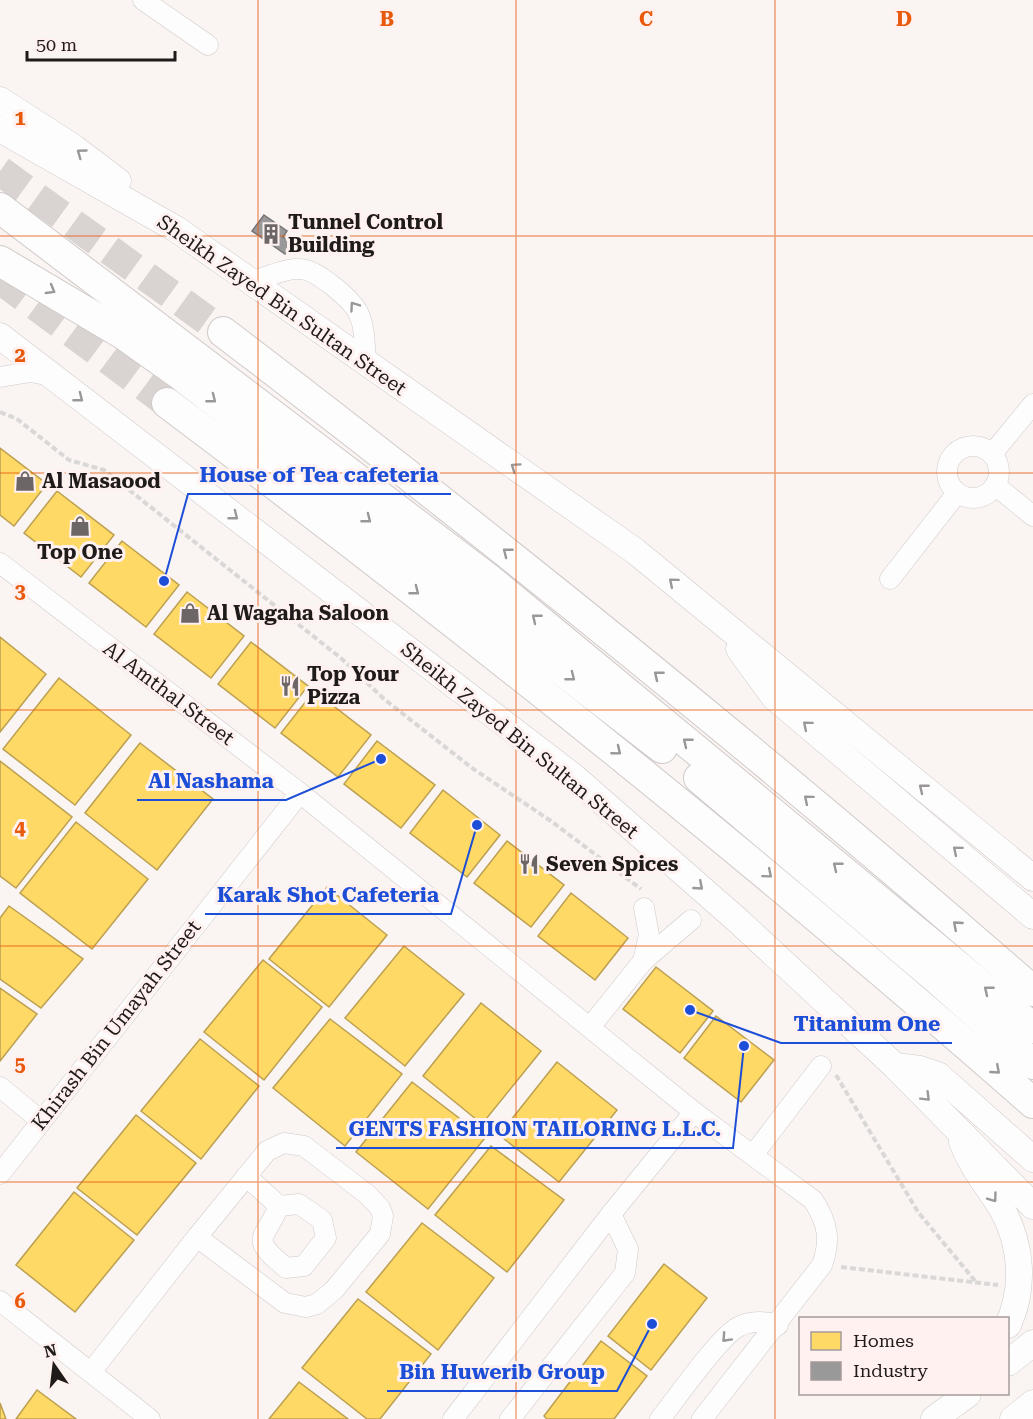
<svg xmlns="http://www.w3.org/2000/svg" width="1033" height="1419" font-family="'Roboto Serif',serif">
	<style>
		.homes { fill: #ffd966; stroke: #bca050; stroke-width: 1.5 }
		.industry { fill: #999; stroke: #757373; stroke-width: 1.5 }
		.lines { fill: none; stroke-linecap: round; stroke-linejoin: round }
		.highway-tunnel { stroke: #d9d3d2; stroke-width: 30; stroke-dasharray: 30 15; stroke-linecap: butt }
		.minor-casing { stroke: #cfcac8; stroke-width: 21 }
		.major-casing { stroke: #cfcac8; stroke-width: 27 }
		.highway-casing { stroke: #cfcac8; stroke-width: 32 }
		.path { stroke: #dad8d7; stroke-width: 4; stroke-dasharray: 6 3; stroke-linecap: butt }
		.minor { stroke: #fefdfd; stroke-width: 20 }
		.major { stroke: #fefdfd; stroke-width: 26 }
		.highway { stroke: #fefdfd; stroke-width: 30 }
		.oneway { stroke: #9a9797 }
		.grid { fill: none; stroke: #e8590c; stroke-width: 1.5; stroke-opacity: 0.55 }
		.labels { text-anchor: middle; stroke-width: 6; stroke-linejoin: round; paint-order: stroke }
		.poi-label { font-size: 20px; font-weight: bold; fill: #201b1b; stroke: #fef1ef; text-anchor: start }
		.street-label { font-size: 20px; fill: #201b1b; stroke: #fef1ef }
		.grid-label { font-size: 20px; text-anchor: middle; font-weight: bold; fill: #e8590c; stroke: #fef1ef; stroke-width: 6; stroke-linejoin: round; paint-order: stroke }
		.leader { fill: none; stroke: #1d4ed8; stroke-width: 2 }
		.callout-dot { fill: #1d4ed8; stroke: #fef1ef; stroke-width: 2 }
		.callout-label { font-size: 21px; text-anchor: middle; font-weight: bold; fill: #1d4ed8; stroke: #fef1ef; stroke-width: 6; stroke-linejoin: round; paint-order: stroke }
	</style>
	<rect width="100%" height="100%" fill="#faf4f2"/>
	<g class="homes">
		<path d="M0 448 47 484 14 526 0 515Z"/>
		<path d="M57 491 114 535 81 577 24 533Z"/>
		<path d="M122 541 179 585 146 627 89 583Z"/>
		<path d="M187 592 244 636 211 678 154 634Z"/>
		<path d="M0 637 46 674 0 732Z"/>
		<path d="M251 642 308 686 275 728 218 684Z"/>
		<path d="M59 678 131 735 75 805 3 749Z"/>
		<path d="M314 691 371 735 338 777 281 733Z"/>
		<path d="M377 741 435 785 401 828 344 784Z"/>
		<path d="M140 743 213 799 157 870 85 813Z"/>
		<path d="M0 761 72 817 16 888 0 876Z"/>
		<path d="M443 790 500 835 467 877 410 833Z"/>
		<path d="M76 822 148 879 92 949 20 893Z"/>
		<path d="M507 841 564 885 531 927 474 883Z"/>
		<path d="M327 887 387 935 329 1007 269 959Z"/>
		<path d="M571 893 628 938 595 980 538 936Z"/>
		<path d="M9 906 83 959 41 1008 0 979V918Z"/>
		<path d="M404 946 464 994 405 1066 345 1018Z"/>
		<path d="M263 960 322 1007 264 1080 204 1032Z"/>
		<path d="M656 967 713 1011 680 1053 623 1009Z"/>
		<path d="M0 988 37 1014 0 1061Z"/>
		<path d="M481 1003 541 1051 482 1124 423 1076Z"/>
		<path d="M716 1016 774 1060 741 1102 684 1058Z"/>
		<path d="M330 1019 402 1074 345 1146 273 1088Z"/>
		<path d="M200 1039 259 1086 201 1159 141 1111Z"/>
		<path d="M557 1062 617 1110 559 1182 499 1135Z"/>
		<path d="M412 1082 485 1138 428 1209 356 1152Z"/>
		<path d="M136 1115 196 1163 137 1235 77 1188Z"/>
		<path d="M491 1146 564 1200 507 1272 435 1215Z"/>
		<path d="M74 1192 134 1240 75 1312 16 1265Z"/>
		<path d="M422 1223 494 1278 438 1350 366 1292Z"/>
		<path d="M664 1264 707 1298 651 1370 608 1336Z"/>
		<path d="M358 1299 431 1354 380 1419H367L302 1368Z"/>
		<path d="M601 1341 647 1376 614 1419H547L544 1416Z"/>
		<path d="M299 1382 348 1419H269Z"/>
		<path d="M37 1390 76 1419H16Z"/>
		<path d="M0 1403 6 1419H0Z"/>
	</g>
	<path class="industry" d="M264 215 287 231 283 237 292 243 285 254 252 231Z"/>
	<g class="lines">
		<g class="highway-tunnel">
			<path d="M0 171 223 332"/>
			<path d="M0 279 167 403"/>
		</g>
		<g class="minor-casing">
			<g id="minor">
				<path d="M143 0 208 45"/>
				<path d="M251 282C265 277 281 270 296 269 309 268 319 276 329 283 365 310 363 319 366 362"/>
				<path d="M0 377 31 372 51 376"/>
				<circle cx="973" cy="472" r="26"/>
				<path d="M992 454 1033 404"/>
				<path d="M995 485 1033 516"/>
				<path d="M0 563 300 793 694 1112 813 1200C828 1223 831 1240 822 1265L702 1419"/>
				<path d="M890 579 957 493"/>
				<path d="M643 961 649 935 644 908"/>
				<path d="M591 1026 643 961 691 920"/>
				<path d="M0 1087 40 1120"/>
				<path d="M284 1143 304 1146 368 1195 380 1208 383 1216 380 1234 334 1290 317 1304 306 1307 285 1303 197 1237 267 1151Z"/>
				<path d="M753 1155 821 1066"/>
				<path d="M0 1174 300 793"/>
				<path d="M246 1176 279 1206 299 1204 322 1220 326 1238 304 1266 286 1268C248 1236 264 1242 279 1206"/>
				<path d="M0 1301 150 1419"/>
				<path d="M91 1372 197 1237"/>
				<path d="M453 1419 611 1214 694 1112"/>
				<path d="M510 1419 625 1273 628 1249 611 1214"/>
				<path d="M660 1419C676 1399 719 1337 738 1327 751 1320 764 1321 778 1325"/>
			</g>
		</g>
		<g class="major-casing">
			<g id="major">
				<path d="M0 100 73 147 118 181"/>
				<path d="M0 129 176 229 635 551 1033 878"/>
				<path d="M0 336 574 777 735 918 895 1066 1033 1206"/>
				<path d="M739 649 774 697 1033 916"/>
				<path d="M895 1066 920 1069 938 1075 1033 1159"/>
				<path d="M962 1142C972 1168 988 1186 1002 1209 1022 1245 1025 1288 1008 1325"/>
				<path d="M1008 1363 1033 1343"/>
				<path d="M934 1419 968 1394"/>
				<path d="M1013 1419 1033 1403"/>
			</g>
		</g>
		<g class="highway-casing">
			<g id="highway">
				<path d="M0 208 490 580 1033 1028"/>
				<path d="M0 261 123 334 178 373 662 748"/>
				<path d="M223 332C500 543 771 762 1033 991"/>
				<path d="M167 403C464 626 754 857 1033 1103"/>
				<path d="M699 778 936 978 1033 1064"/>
			</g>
		</g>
		<g class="path">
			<path d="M0 412 17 419 69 460 104 470 342 659 384 699 472 768 551 821 641 889"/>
			<path d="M836 1075 918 1212 976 1282"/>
			<path d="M841 1267 998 1285"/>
		</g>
		<use href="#minor" class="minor"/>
		<use href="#major" class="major"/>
		<use href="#highway" class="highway"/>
	</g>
	<defs><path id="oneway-chevron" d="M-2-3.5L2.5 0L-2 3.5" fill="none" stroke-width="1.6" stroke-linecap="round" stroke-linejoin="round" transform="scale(1.5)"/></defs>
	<g class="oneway">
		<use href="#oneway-chevron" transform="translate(81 153) rotate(-144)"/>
		<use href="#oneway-chevron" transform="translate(51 290) rotate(30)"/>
		<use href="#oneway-chevron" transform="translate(354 306) rotate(-125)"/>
		<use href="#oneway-chevron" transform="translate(79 398) rotate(38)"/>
		<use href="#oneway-chevron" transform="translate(212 399) rotate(38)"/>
		<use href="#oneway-chevron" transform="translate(515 467) rotate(-145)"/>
		<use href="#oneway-chevron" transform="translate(234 516) rotate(38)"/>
		<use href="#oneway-chevron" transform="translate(367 519) rotate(38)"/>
		<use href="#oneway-chevron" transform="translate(507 552) rotate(-142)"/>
		<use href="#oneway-chevron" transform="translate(673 582) rotate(-140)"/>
		<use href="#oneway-chevron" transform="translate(415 591) rotate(38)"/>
		<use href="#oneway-chevron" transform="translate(536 618) rotate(-141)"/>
		<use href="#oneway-chevron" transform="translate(658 675) rotate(-141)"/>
		<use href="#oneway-chevron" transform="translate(571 677) rotate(38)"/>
		<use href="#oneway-chevron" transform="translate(807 725) rotate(-140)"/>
		<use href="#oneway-chevron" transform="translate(687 742) rotate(-141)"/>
		<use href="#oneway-chevron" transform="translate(617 751) rotate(39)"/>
		<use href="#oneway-chevron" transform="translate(923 788) rotate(-141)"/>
		<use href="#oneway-chevron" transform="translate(808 799) rotate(-140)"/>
		<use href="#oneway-chevron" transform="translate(957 850) rotate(-140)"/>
		<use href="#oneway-chevron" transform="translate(837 866) rotate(-141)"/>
		<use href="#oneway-chevron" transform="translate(768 874) rotate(40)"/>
		<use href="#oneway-chevron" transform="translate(699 886) rotate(41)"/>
		<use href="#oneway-chevron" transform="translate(957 925) rotate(-139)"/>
		<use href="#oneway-chevron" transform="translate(988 990) rotate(-141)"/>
		<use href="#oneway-chevron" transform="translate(996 1070) rotate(41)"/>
		<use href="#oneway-chevron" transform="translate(926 1097) rotate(45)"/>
		<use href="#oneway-chevron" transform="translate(993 1198) rotate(54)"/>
		<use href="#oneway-chevron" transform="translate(726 1338) rotate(133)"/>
	</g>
	<path class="grid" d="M258 0V1419M516 0V1419M775 0V1419M0 236H1033M0 473H1033M0 710H1033M0 946H1033M0 1182H1033"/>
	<defs>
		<g id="building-bare" transform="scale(1.62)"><path d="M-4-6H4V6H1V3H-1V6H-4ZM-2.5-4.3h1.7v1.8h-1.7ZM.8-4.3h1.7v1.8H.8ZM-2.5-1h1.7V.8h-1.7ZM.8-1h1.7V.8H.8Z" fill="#6c6766" stroke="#fef1ef" stroke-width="2.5" paint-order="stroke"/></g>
		<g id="shop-bare" transform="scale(1.62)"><path d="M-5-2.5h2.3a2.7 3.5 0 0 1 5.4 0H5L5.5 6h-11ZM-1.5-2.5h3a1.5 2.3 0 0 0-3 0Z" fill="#6c6766" stroke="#fef1ef" stroke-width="2.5" paint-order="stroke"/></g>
		<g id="restaurant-bare" transform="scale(1.62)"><path d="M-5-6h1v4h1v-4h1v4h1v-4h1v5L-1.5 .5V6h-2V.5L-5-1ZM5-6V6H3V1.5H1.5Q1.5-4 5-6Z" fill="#6c6766" stroke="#fef1ef" stroke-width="2.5" paint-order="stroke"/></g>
	</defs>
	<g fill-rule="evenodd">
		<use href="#building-bare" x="271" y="234"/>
		<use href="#shop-bare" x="25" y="481"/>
		<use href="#shop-bare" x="80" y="526"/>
		<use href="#shop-bare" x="190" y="613"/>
		<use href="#restaurant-bare" x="290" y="686"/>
		<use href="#restaurant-bare" x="529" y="864"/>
	</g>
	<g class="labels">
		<g class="poi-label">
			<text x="288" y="229">Tunnel Control<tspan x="288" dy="23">Building</tspan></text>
			<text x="42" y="488">Al Masaood</text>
			<text x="80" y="559" text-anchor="middle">Top One</text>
			<text x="207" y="620">Al Wagaha Saloon</text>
			<text x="307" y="681">Top Your<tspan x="307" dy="23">Pizza</tspan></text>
			<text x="546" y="871">Seven Spices</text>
		</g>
		<g class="street-label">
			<text transform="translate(282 305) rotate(35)" y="7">Sheikh Zayed Bin Sultan Street</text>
			<text transform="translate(169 693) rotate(37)" y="7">Al Amthal Street</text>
			<text transform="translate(520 740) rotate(39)" y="7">Sheikh Zayed Bin Sultan Street</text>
			<text transform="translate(116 1025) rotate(-52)" y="7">Khirash Bin Umayah Street</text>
		</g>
	</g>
	<g class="grid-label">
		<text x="387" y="26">B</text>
		<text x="646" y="26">C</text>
		<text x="904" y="26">D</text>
		<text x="20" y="125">1</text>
		<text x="20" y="362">2</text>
		<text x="20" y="598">3</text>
		<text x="20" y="835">4</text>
		<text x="20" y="1071">5</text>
		<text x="20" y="1308">6</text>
	</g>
	<path class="leader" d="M164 581L188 494H451M381 759L286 800H137M477 825L451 914H205M690 1010L781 1043H952M744 1046L733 1148H336M652 1324L617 1391H387"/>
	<g class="callout-dot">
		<circle cx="164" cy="581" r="6"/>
		<circle cx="381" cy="759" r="6"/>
		<circle cx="477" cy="825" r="6"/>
		<circle cx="690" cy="1010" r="6"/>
		<circle cx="744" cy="1046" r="6"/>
		<circle cx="652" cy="1324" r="6"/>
	</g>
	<g class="callout-label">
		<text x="319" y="482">House of Tea cafeteria</text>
		<text x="211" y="788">Al Nashama</text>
		<text x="328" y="902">Karak Shot Cafeteria</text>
		<text x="867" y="1031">Titanium One</text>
		<text x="535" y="1136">GENTS FASHION TAILORING L.L.C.</text>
		<text x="502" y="1379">Bin Huwerib Group</text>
	</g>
	<rect x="799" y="1317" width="210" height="78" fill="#fef1ef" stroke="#a59b9a" stroke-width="1.5"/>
	<rect x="811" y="1332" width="30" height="18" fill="#ffd966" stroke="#a59b9a" stroke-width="1.5"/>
	<text x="853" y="1347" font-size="18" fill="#201b1b">Homes</text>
	<rect x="811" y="1362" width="30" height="18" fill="#999999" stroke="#a59b9a" stroke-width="1.5"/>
	<text x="853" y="1377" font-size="18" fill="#201b1b">Industry</text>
	<g transform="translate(54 1365) rotate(346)" stroke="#fef1ef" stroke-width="4.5" paint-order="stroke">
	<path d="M0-4.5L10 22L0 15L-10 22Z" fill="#201b1b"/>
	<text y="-9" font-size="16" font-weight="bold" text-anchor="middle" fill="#201b1b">N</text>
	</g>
	<path d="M27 51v9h148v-9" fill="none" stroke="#201b1b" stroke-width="3"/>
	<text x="36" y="51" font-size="18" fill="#201b1b" stroke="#fef1ef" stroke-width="4.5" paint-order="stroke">50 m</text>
</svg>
